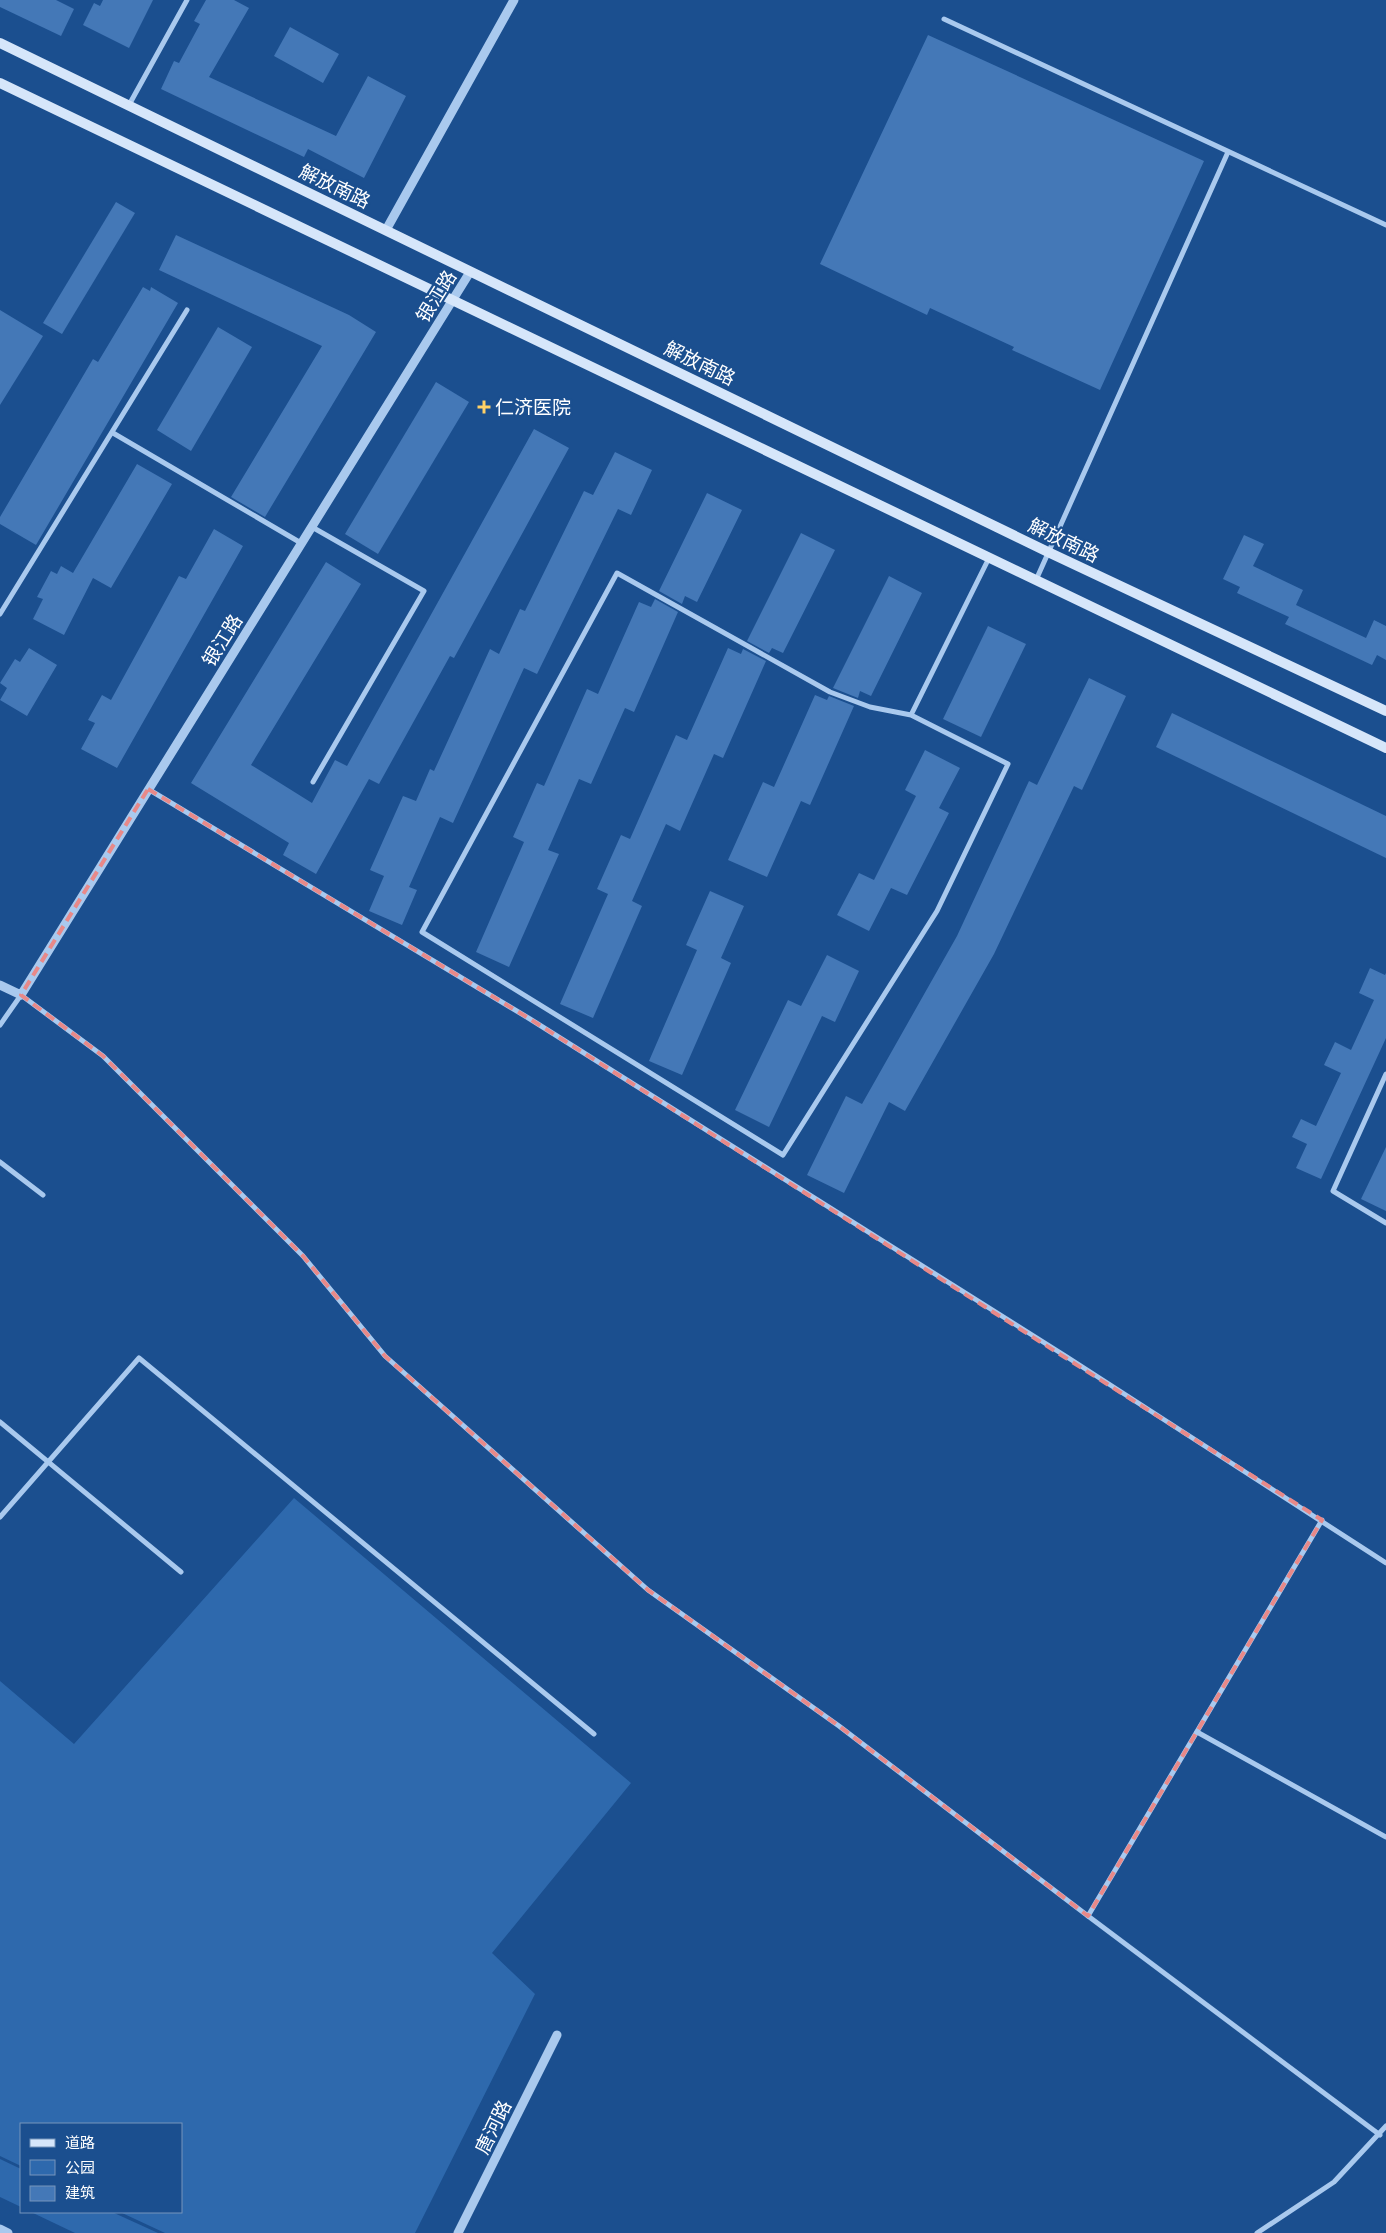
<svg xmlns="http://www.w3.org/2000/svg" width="1386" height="2233" font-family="'Alegreya Sans','Noto Sans SC',sans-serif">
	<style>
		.green { fill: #2e69ad }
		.building { fill: #4478b7 }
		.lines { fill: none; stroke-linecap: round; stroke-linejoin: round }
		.minor { stroke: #a9c9ee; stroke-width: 5 }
		.tertiary { stroke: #a9c9ee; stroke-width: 9 }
		.secondary { stroke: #d6e6fa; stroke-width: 10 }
		.marked { fill: none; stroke: #e88989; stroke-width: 4; stroke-dasharray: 10 6; stroke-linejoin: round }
		.poi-dot { fill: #ffd166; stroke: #1b4f8f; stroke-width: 2 }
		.labels { text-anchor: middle; stroke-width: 4.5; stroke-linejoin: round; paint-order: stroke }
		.street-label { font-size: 19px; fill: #fff; stroke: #1b4f8f }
		.poi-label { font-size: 19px; fill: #fff; stroke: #1b4f8f; text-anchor: start }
	</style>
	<rect width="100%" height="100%" fill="#1b4f8f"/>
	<g class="green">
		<path d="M294 1498 631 1783 492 1953 535 1994 415 2233H165L120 2212H181V2124H21V2166L0 2156V1681L74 1744Z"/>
		<path d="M0 2159 21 2169V2207L0 2197Z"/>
		<path d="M31 2212H112L158 2233H75Z"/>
	</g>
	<g class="building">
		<path d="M0 0H56L74 9 61 36 0 7Z"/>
		<path d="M103 0H153L129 48 83 25 94 3 100 6Z"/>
		<path d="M206 0H234L249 8 209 77 336 136 368 76 406 96 364 178 308 149 304 157 161 89 174 61 179 63 200 24 194 21Z"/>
		<path d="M290 27 339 54 323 83 274 56Z"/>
		<path d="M928 35 1204 161 1100 390 1012 350 1014 347 930 308 927 315 820 264Z"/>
		<path d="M116 202 135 213 62 334 43 323Z"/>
		<path d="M176 235 349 315 376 332 265 517 231 497 322 346 159 270Z"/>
		<path d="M143 287 150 291 151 287 178 303 36 545 0 524V517L93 359 98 362Z"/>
		<path d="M0 310 43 336 0 405Z"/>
		<path d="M218 327 252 347 191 451 157 430Z"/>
		<path d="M436 382 469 402 378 554 345 534Z"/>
		<path d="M534 429 569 448 454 658 450 656 379 784 369 779 316 874 283 855 289 843 191 783 326 562 361 584 251 765 312 803 335 760 347 766Z"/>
		<path d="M615 452 652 470 631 515 618 509 537 674 524 668 453 823 440 817 409 887 417 890 402 925 369 911 384 876 370 870 403 796 416 801 430 769 434 771 490 649 499 654 520 609 525 611 584 491 593 495Z"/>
		<path d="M137 464 172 484 111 588 93 578 64 635 33 619 43 599 37 597 51 571 57 574 61 566 73 573Z"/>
		<path d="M707 493 742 510 697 602 685 596 682 604 659 591Z"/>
		<path d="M214 529 243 546 117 768 81 749 95 723 88 720 102 695 111 700 179 576 186 579Z"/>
		<path d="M801 533 835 550 783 653 772 648 769 653 747 641Z"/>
		<path d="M1244 535 1264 544 1253 566 1303 590 1296 605 1366 638 1374 620 1386 626V660L1377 655 1372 665 1285 624 1289 617 1237 593 1240 587 1223 579Z"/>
		<path d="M889 576 922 593 871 696 860 691 858 698 833 688Z"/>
		<path d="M655 599 678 612 634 712 625 708 591 784 579 779 548 850 559 854 509 967 476 952 524 842 513 837 537 783 544 786 587 689 598 694 639 602 651 607Z"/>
		<path d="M988 626 1026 644 981 737 943 719Z"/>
		<path d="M29 648 57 665 27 716 0 700 7 688 0 683 15 659 20 662Z"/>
		<path d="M728 648 741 654 743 649 766 661 723 758 714 754 680 831 666 824 632 901 642 906 593 1018 560 1004 608 894 597 889 621 835 630 839 676 735 687 740Z"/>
		<path d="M1089 678 1126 696 1082 790 1074 786 994 954 905 1111 889 1102 844 1193 807 1175 846 1096 862 1104 957 936 1029 781 1037 785Z"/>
		<path d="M815 695 827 700 829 696 854 706 810 805 801 801 767 877 728 860 763 782 774 787Z"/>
		<path d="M1172 713 1386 816V858L1156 747Z"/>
		<path d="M925 750 960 768 939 808 949 813 907 895 891 888 869 931 837 915 859 873 874 880 916 796 905 790Z"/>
		<path d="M710 891 744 906 721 958 731 963 682 1075 649 1061 697 950 686 945Z"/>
		<path d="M827 955 859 971 835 1022 822 1016 769 1127 735 1110 788 1000 801 1006Z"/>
		<path d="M1370 968 1385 975 1386 973V1038L1321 1179 1296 1168 1307 1144 1292 1137 1301 1119 1316 1126 1341 1073 1324 1065 1335 1042 1351 1050 1374 1000 1359 993Z"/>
		<path d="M1386 1147V1211L1361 1199Z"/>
	</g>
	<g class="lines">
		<g class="minor">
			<path d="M944 19 1386 225"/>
			<path d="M129 105 187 0"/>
			<path d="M113 433 301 543"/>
			<path d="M312 527 424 591 313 782"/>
			<path d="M1036 580 1228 152"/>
			<path d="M0 614 187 310"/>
			<path d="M911 715 1008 764 937 911 783 1155 422 932 617 573 830 692 870 707 911 715 989 558"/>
			<path d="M148 789 530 1019 1067 1357 1386 1563"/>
			<path d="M0 1025 21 995 103 1056 303 1256 385 1356 648 1590 839 1726 1088 1916 1322 1520"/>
			<path d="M1386 1074 1333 1191 1386 1223"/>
			<path d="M0 1162 43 1195"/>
			<path d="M0 1422 181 1572"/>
			<path d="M0 1517 139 1358 594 1734"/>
			<path d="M1197 1732 1386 1837"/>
			<path d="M1088 1916 1380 2135"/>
			<path d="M1257 2233 1334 2182 1386 2126"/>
		</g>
		<g class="tertiary">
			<path d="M386 230 514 0"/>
			<path d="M0 985 21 995 470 272"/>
			<path d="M0 2229 8 2233"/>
			<path d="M458 2233 557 2035"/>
		</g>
		<g class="secondary">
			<path d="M0 43 1048 552 1386 711"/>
			<path d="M0 83 1386 748"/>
		</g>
	</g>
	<path class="marked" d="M148 789 530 1019 1322 1520 1088 1916 839 1726 648 1590 385 1356 303 1256 103 1056 21 995Z"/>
	<path class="poi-dot" d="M481.5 399.5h5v5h5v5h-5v5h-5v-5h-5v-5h5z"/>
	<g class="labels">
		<g class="street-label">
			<text transform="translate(335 186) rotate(26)" y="7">解放南路</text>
			<text transform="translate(436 296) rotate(-58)" y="7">银江路</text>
			<text transform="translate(700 363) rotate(26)" y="7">解放南路</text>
			<text transform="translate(1064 540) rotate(26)" y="7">解放南路</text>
			<text transform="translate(222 640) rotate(-58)" y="7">银江路</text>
			<text transform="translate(493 2127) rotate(-64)" y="7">唐河路</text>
		</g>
		<g class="poi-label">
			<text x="495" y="414">仁济医院</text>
		</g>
	</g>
	<rect x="20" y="2123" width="162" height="90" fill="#1b4f8f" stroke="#7695bc"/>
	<rect x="30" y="2139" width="25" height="8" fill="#d6e6fa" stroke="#7695bc"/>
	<text x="65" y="2148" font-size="15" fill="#ffffff">道路</text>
	<rect x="30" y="2160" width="25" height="15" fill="#2e69ad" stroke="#7695bc"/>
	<text x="65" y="2173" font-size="15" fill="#ffffff">公园</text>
	<rect x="30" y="2186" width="25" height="15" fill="#4478b7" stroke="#7695bc"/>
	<text x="65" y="2198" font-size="15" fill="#ffffff">建筑</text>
</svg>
